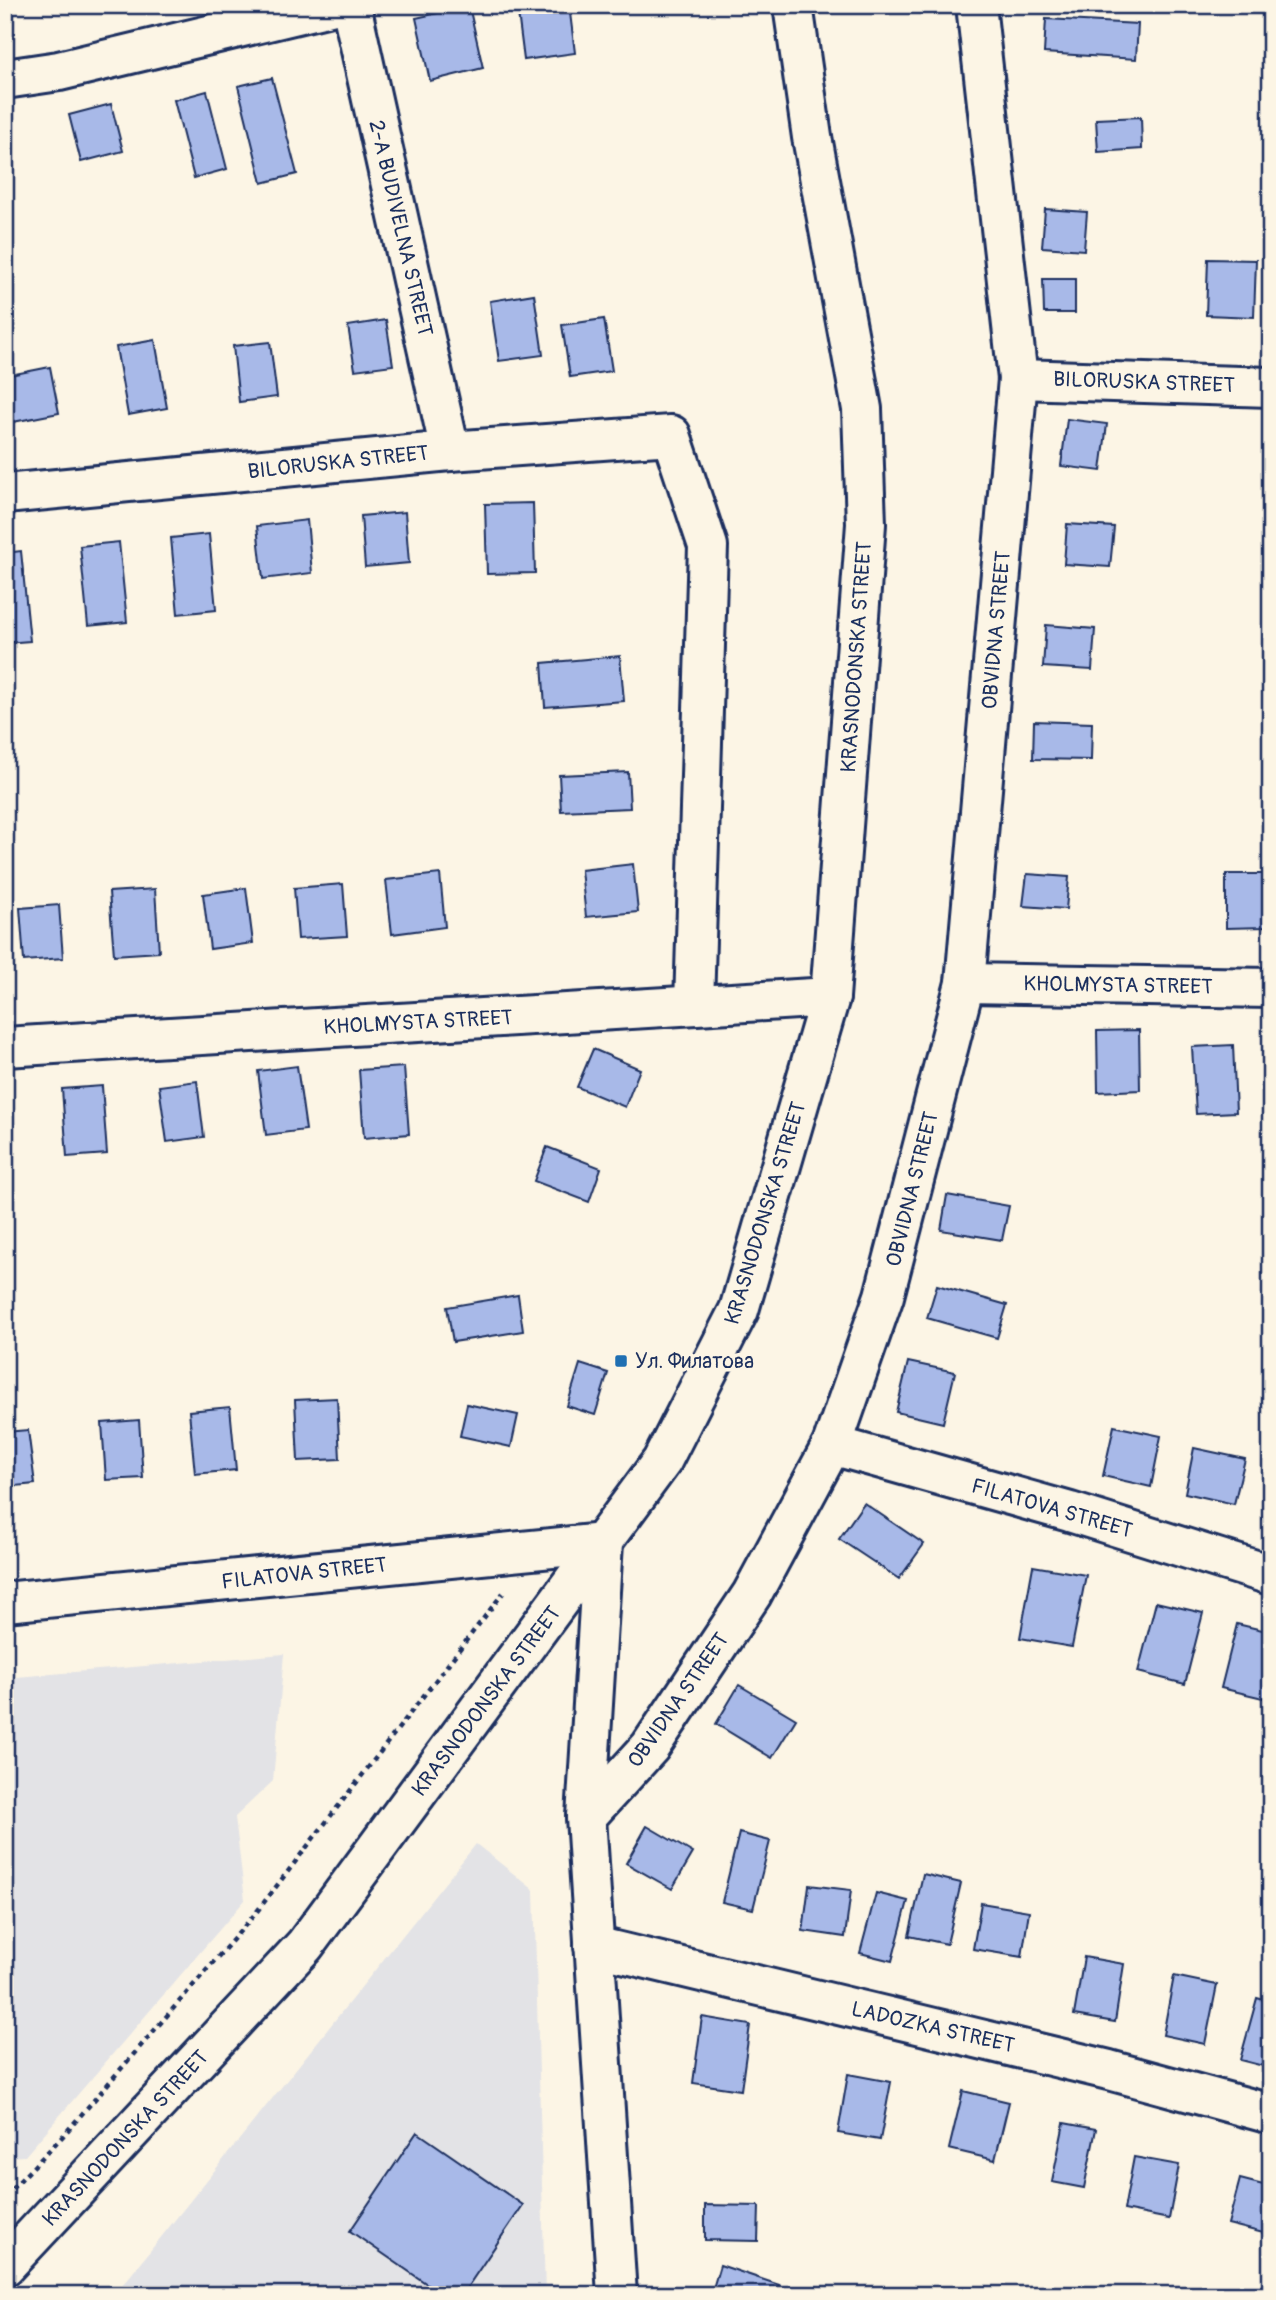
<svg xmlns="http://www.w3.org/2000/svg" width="1276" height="2300" font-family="Pangolin,sans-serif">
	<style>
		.built { fill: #e3e3e6 }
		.building { fill: #a8b9e8; stroke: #1b2f5e; stroke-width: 2 }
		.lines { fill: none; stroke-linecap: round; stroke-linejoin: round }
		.minor-casing { stroke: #1b2f5e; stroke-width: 44 }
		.major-casing { stroke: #1b2f5e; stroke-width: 44 }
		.path { stroke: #1b2f5e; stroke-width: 4.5; stroke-dasharray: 5 5; stroke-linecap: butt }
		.minor { stroke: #fcf5e5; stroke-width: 38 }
		.major { stroke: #fcf5e5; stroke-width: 38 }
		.poi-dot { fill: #1f6fb2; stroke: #fcf5e5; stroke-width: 2.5 }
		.labels { text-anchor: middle; stroke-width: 7; stroke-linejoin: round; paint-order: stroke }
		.street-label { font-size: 21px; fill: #1b2f5e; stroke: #fcf5e5 }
		.poi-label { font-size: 21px; fill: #1b2f5e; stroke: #fcf5e5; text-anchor: start }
	</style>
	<rect width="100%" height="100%" fill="#fcf5e5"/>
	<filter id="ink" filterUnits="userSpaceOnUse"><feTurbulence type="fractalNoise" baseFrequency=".0143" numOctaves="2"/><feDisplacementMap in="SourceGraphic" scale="14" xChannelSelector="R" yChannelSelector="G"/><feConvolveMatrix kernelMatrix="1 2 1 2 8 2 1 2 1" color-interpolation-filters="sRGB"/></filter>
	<g filter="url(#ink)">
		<g class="built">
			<path d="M284 1654 273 1781 235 1817 245 1900 25 2156 5 2157V1678Z"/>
			<path d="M476 1844 534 1890 545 2295H113L130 2276Z"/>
		</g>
		<g class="building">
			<path d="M517 5H569L575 53 524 60Z"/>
			<path d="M469 6 483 68 430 81 416 18Z"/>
			<path d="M1046 19 1138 24 1136 59 1044 53Z"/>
			<path d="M272 78 297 174 262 183 238 86Z"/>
			<path d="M207 91 227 169 194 178 174 100Z"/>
			<path d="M111 104 123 151 81 162 69 115Z"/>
			<path d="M1141 117 1142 149 1098 152 1096 119Z"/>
			<path d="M1045 209 1087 212 1084 250 1042 247Z"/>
			<path d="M1208 259 1256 260 1254 317 1206 315Z"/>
			<path d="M1043 279H1075V313H1044Z"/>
			<path d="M534 294 543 355 499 361 490 301Z"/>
			<path d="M604 319 612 371 570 377 562 325Z"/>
			<path d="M386 320 393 365 355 370 348 326Z"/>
			<path d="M155 340 167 408 128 415 116 347Z"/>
			<path d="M270 342 277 397 239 402 233 346Z"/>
			<path d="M50 367 59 413 13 422 5 376Z"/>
			<path d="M1067 419 1107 424 1101 471 1061 466Z"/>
			<path d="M533 503 535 573 487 574 485 504Z"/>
			<path d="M405 512 409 563 365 567 361 516Z"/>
			<path d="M307 520 312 573 263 579 257 526Z"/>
			<path d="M1067 524 1114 527 1110 567 1064 564Z"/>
			<path d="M209 534 216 610 178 614 171 538Z"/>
			<path d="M119 542 127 622 88 626 80 546Z"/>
			<path d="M21 551 30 641 5 643V553Z"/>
			<path d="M1046 625 1095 629 1092 670 1043 667Z"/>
			<path d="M620 656 624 701 545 707 542 663Z"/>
			<path d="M1034 721 1092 723 1091 760 1033 759Z"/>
			<path d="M628 772 630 808 561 811 559 775Z"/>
			<path d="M633 864 638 912 586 917 581 870Z"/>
			<path d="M440 874 445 927 392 934 386 880Z"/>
			<path d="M1027 874 1069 877 1066 909 1023 906Z"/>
			<path d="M1226 874H1265L1266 927 1226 928Z"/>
			<path d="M343 884 347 936 298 939 294 888Z"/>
			<path d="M246 888 253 943 210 949 203 894Z"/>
			<path d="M155 889 159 952 114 955 109 892Z"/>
			<path d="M59 905 63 958 24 961 20 908Z"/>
			<path d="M1139 1030 1140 1090 1098 1092 1097 1031Z"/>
			<path d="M1233 1045 1236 1112 1196 1114 1192 1047Z"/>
			<path d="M593 1049 640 1069 625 1107 577 1087Z"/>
			<path d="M297 1066 306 1130 266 1135 258 1071Z"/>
			<path d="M404 1067 409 1134 364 1138 359 1070Z"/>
			<path d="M197 1081 204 1137 167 1142 159 1086Z"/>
			<path d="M102 1086 107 1154 67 1157 62 1089Z"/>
			<path d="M547 1147 601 1168 589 1202 534 1181Z"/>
			<path d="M947 1195 1009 1206 1002 1240 941 1230Z"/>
			<path d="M937 1285 1007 1305 997 1338 927 1318Z"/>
			<path d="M518 1295 523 1331 453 1342 447 1307Z"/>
			<path d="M908 1362 955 1372 943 1423 896 1412Z"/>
			<path d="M580 1364 608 1373 595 1415 567 1406Z"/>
			<path d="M337 1398 340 1459 298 1461 295 1400Z"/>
			<path d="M467 1404 518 1415 511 1447 460 1436Z"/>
			<path d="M230 1407 236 1470 195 1474 189 1411Z"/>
			<path d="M139 1420 143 1478 106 1480 102 1423Z"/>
			<path d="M1114 1426 1161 1436 1151 1487 1103 1476Z"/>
			<path d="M28 1430 35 1484 5 1487V1432Z"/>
			<path d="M1194 1448 1245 1459 1234 1504 1185 1493Z"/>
			<path d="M1270 1482H1271V1521L1263 1519Z"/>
			<path d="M864 1503 924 1544 899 1579 839 1539Z"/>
			<path d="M1033 1566 1086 1575 1072 1647 1020 1638Z"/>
			<path d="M1156 1602 1203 1613 1185 1684 1138 1672Z"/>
			<path d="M1237 1624 1271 1632V1700L1221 1688Z"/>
			<path d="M739 1685 796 1719 772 1758 716 1724Z"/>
			<path d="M647 1826 693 1853 672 1889 626 1863Z"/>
			<path d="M739 1833 770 1841 753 1909 722 1902Z"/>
			<path d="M923 1874 961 1883 947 1944 909 1936Z"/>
			<path d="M809 1885 851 1890 845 1937 803 1931Z"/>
			<path d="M876 1893 908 1901 892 1961 860 1953Z"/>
			<path d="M981 1903 1029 1911 1022 1957 973 1949Z"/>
			<path d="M1084 1957 1124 1964 1115 2022 1074 2015Z"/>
			<path d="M1174 1976 1217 1985 1205 2044 1163 2035Z"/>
			<path d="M1257 1998 1271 2002V2068L1240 2060Z"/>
			<path d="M702 2017 750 2025 741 2090 693 2083Z"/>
			<path d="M848 2074 891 2082 880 2140 838 2133Z"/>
			<path d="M963 2091 1009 2102 995 2160 949 2149Z"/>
			<path d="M1064 2123 1096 2129 1084 2188 1052 2182Z"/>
			<path d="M417 2132 523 2205 462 2295H443L350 2231Z"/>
			<path d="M1134 2157 1179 2165 1169 2219 1124 2210Z"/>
			<path d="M1240 2179 1271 2187V2235L1228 2224Z"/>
			<path d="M705 2205 759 2206 758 2241 705 2240Z"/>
			<path d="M720 2265 779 2285 776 2295H711Z"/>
		</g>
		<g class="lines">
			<g class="minor-casing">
				<g id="minor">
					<path d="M351 5 450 451"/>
					<path d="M5 79 59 71 334 5"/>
					<path d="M1018 379 1271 387"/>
					<path d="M5 494 450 451 671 435 708 546 694 1005"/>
					<path d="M965 983 1271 988"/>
					<path d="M5 1047 830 997"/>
					<path d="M832 1445 1070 1512 1271 1575"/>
					<path d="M5 1602 603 1543 586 1817"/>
					<path d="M594 1946 1109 2070 1271 2114"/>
					<path d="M617 2295 586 1817 650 1747 752 1594 832 1445 884 1296 965 983 1018 379 976 5"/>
				</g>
			</g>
			<g class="major-casing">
				<path id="major" d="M5 2266 305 1945 662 1461 739 1310 830 997 866 524 862 409 812 137 793 5"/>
			</g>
			<path class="path" d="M5 2196 62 2137 255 1914 503 1593"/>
			<use href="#minor" class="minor"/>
			<use href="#major" class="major"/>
		</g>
	</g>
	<rect class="poi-dot" x="614" y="1354" width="14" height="14" rx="3.5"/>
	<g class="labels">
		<g class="street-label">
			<text transform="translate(401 228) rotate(77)" y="7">2-A BUDIVELNA STREET</text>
			<text transform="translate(1144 382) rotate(2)" y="7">BILORUSKA STREET</text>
			<text transform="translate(338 462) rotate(-6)" y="7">BILORUSKA STREET</text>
			<text transform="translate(996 630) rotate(-85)" y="7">OBVIDNA STREET</text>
			<text transform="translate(856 657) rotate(-86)" y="7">KRASNODONSKA STREET</text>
			<text transform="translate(1118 985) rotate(1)" y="7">KHOLMYSTA STREET</text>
			<text transform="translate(418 1022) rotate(-3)" y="7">KHOLMYSTA STREET</text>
			<text transform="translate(912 1189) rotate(-76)" y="7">OBVIDNA STREET</text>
			<text transform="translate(765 1213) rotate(-73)" y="7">KRASNODONSKA STREET</text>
			<text transform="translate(1052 1508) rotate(16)" y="7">FILATOVA STREET</text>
			<text transform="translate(304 1573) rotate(-6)" y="7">FILATOVA STREET</text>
			<text transform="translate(678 1700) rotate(-55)" y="7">OBVIDNA STREET</text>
			<text transform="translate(486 1701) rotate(-53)" y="7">KRASNODONSKA STREET</text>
			<text transform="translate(933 2027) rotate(13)" y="7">LADOZKA STREET</text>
			<text transform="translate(125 2138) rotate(-47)" y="7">KRASNODONSKA STREET</text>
		</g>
		<g class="poi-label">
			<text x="635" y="1368">Ул. Филатова</text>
		</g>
	</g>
	<rect width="1276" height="2300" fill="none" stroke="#fcf5e5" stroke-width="28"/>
	<rect x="14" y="14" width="1248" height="2272" fill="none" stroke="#1b2f5e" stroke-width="2.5" filter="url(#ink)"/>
</svg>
